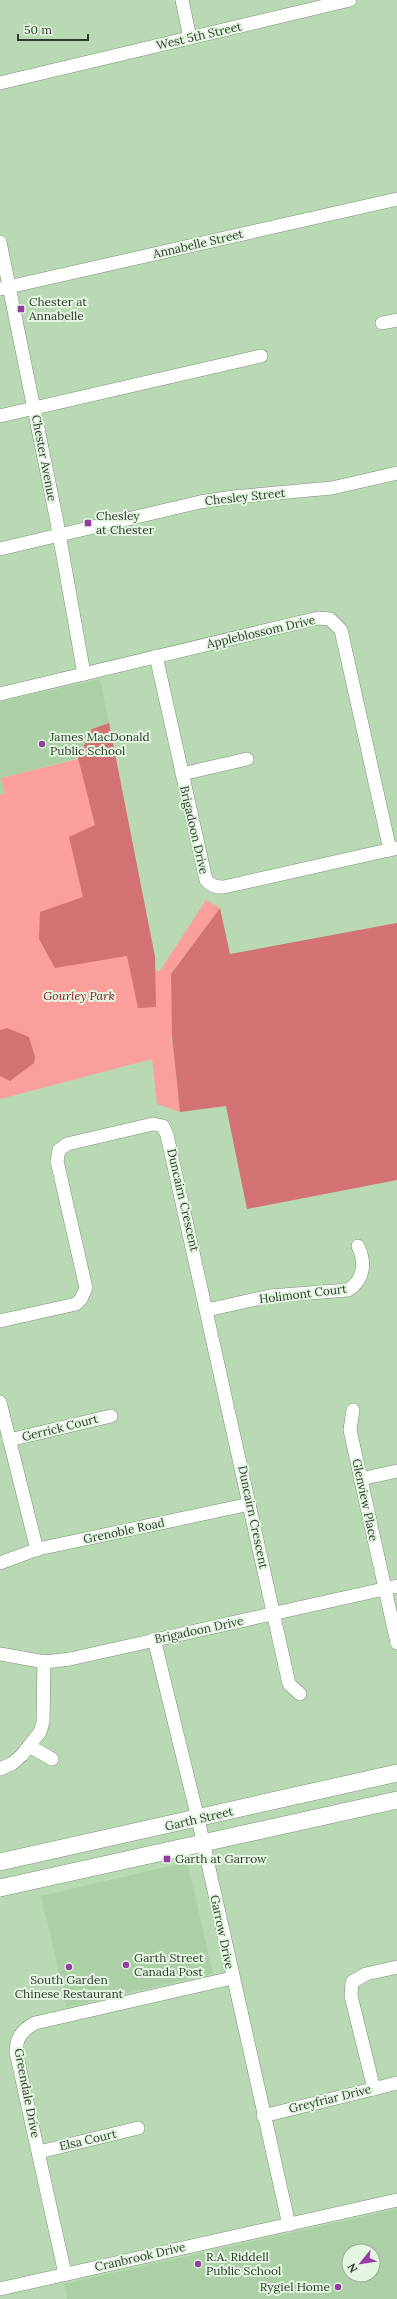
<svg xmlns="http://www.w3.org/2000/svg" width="397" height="2299" font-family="Lora,serif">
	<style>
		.built { fill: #abd0a5; fill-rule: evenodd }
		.green { fill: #fb9f9d }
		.forest { fill: #d27272 }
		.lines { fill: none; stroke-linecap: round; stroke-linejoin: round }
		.minor-casing { stroke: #759370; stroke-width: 14 }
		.major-casing { stroke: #759370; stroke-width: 18 }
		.minor { stroke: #fff; stroke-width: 13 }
		.major { stroke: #fff; stroke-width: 17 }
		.poi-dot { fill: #963ba6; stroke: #e4f5e2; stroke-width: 1.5 }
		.labels { text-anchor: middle; stroke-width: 4; stroke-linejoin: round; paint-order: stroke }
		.street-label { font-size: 12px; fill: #2f3c2d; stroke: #e4f5e2 }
		.poi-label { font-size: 12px; fill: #2f3c2d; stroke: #e4f5e2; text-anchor: start }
		.park-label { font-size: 12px; font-style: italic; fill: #8c1725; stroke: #e4f5e2 }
	</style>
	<rect width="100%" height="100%" fill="#b9d9b4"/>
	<g class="built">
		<path d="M100 679 109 723 92 729 78 758 1 778 5 793 0 795V702Z"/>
		<path d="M187 1862 213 1973 67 2007 41 1896Z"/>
		<path d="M397 2209V2299H67L64 2284ZM349 2251H373V2275H349Z"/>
	</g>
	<path class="green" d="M109 723 155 957V971H160L206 900 220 908 171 974 172 1036 180 1112 157 1104 152 1059 0 1099V795L5 793 1 778 78 759 92 729Z"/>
	<g class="forest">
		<path d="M109 723 155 957 156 1007 138 1008 127 956 55 968 39 939 40 912 83 897 69 837 95 825 78 758 92 729Z"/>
		<path d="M220 908 230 954 397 923V1180L247 1209 226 1106 180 1112 172 1036 171 974Z"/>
		<path d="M7 1028 29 1037 35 1057 34 1063 10 1081 0 1076V1030Z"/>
	</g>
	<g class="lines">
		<g class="minor-casing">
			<g id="minor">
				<path d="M182 0 190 38"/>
				<path d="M0 83 350 0"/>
				<path d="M0 242 56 517 84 674"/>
				<path d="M0 289 397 199"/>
				<path d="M382 323 397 320"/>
				<path d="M0 416 261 356"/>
				<path d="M0 549 200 502 233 497 332 488 397 473"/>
				<path d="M156 656 206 880C211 886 216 887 224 887L397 848"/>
				<path d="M0 694 318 618 330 619 341 630 390 850"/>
				<path d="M182 774 247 759"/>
				<path d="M207 1310 270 1296 348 1290C364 1280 366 1263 358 1246"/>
				<path d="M0 1321 76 1304 81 1299 86 1288 57 1161 59 1150 67 1144 153 1124 163 1126 167 1135 289 1684 300 1694"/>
				<path d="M0 1402 37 1550"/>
				<path d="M353 1410 350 1430 397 1643"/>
				<path d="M9 1440 111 1416"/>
				<path d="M360 1479 397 1471"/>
				<path d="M0 1563 38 1549 250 1504"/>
				<path d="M154 1639 198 1819 289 2225"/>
				<path d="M0 1654 45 1662 70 1659 397 1586"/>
				<path d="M29 1746 52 1759"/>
				<path d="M0 1769 13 1763 22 1755 40 1732 43 1722 44 1661"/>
				<path d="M374 2089 351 1996 352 1982 366 1974 397 1967"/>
				<path d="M263 2116 397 2083"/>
				<path d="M39 2152 138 2128"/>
				<path d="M65 2274 16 2052C16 2038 22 2030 35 2023L232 1978"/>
				<path d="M0 2289 397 2200"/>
			</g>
		</g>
		<g class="major-casing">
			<g id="major">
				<path d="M0 1862 397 1773"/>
				<path d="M0 1888 397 1800"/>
			</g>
		</g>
		<use href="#minor" class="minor"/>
		<use href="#major" class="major"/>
	</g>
	<g class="poi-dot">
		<rect x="17" y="305" width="8" height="8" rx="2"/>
		<rect x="84" y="519" width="8" height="8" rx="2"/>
		<circle cx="42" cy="744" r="4"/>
		<rect x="163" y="1855" width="8" height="8" rx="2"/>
		<circle cx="126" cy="1965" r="4"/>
		<circle cx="69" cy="1967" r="4"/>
		<circle cx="198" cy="2264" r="4"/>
		<circle cx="338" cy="2287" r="4"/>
	</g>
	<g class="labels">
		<g class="street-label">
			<text transform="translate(199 36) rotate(-13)" y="4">West 5th Street</text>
			<text transform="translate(198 244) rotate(-13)" y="4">Annabelle Street</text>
			<text transform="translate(44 458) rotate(79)" y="4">Chester Avenue</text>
			<text transform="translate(245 497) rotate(-6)" y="4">Chesley Street</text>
			<text transform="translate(261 632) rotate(-13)" y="4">Appleblossom Drive</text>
			<text transform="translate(194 830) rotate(77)" y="4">Brigadoon Drive</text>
			<text transform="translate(183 1200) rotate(77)" y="4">Duncairn Crescent</text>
			<text transform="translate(303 1294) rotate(-7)" y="4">Holimont Court</text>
			<text transform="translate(60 1428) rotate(-14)" y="4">Gerrick Court</text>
			<text transform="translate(365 1500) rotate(78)" y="4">Glenview Place</text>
			<text transform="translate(253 1517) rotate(78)" y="4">Duncairn Crescent</text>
			<text transform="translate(124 1531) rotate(-12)" y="4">Grenoble Road</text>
			<text transform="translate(199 1630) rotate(-12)" y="4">Brigadoon Drive</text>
			<text transform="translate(199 1819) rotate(-13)" y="4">Garth Street</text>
			<text transform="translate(222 1932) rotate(78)" y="4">Garrow Drive</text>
			<text transform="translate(27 2093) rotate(79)" y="4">Greendale Drive</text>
			<text transform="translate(330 2099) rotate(-14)" y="4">Greyfriar Drive</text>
			<text transform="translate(88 2140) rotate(-13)" y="4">Elsa Court</text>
			<text transform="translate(140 2257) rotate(-13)" y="4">Cranbrook Drive</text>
		</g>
		<g class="poi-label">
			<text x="29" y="306">Chester at<tspan x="29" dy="14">Annabelle</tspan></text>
			<text x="96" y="520">Chesley<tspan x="96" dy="14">at Chester</tspan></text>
			<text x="50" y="741">James MacDonald<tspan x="50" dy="14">Public School</tspan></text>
			<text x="175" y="1863">Garth at Garrow</text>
			<text x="134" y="1962">Garth Street<tspan x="134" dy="14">Canada Post</tspan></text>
			<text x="69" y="1984" text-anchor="middle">South Garden<tspan x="69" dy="14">Chinese Restaurant</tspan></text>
			<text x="206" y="2261">R.A. Riddell<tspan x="206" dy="14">Public School</tspan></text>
			<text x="330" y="2291" text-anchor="end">Rygiel Home</text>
		</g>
		<g class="park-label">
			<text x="79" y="1000">Gourley Park</text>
		</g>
	</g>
	<g transform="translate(361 2263) rotate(240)"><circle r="19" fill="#e4f5e2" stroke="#9cab9a"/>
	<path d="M0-3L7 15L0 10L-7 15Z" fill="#963ba6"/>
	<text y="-6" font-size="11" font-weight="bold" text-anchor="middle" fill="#2f3c2d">N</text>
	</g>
	<path d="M18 34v6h70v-6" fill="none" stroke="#2f3c2d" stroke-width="2"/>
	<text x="24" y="34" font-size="12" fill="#2f3c2d" stroke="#e4f5e2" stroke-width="3" paint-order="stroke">50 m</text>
</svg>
